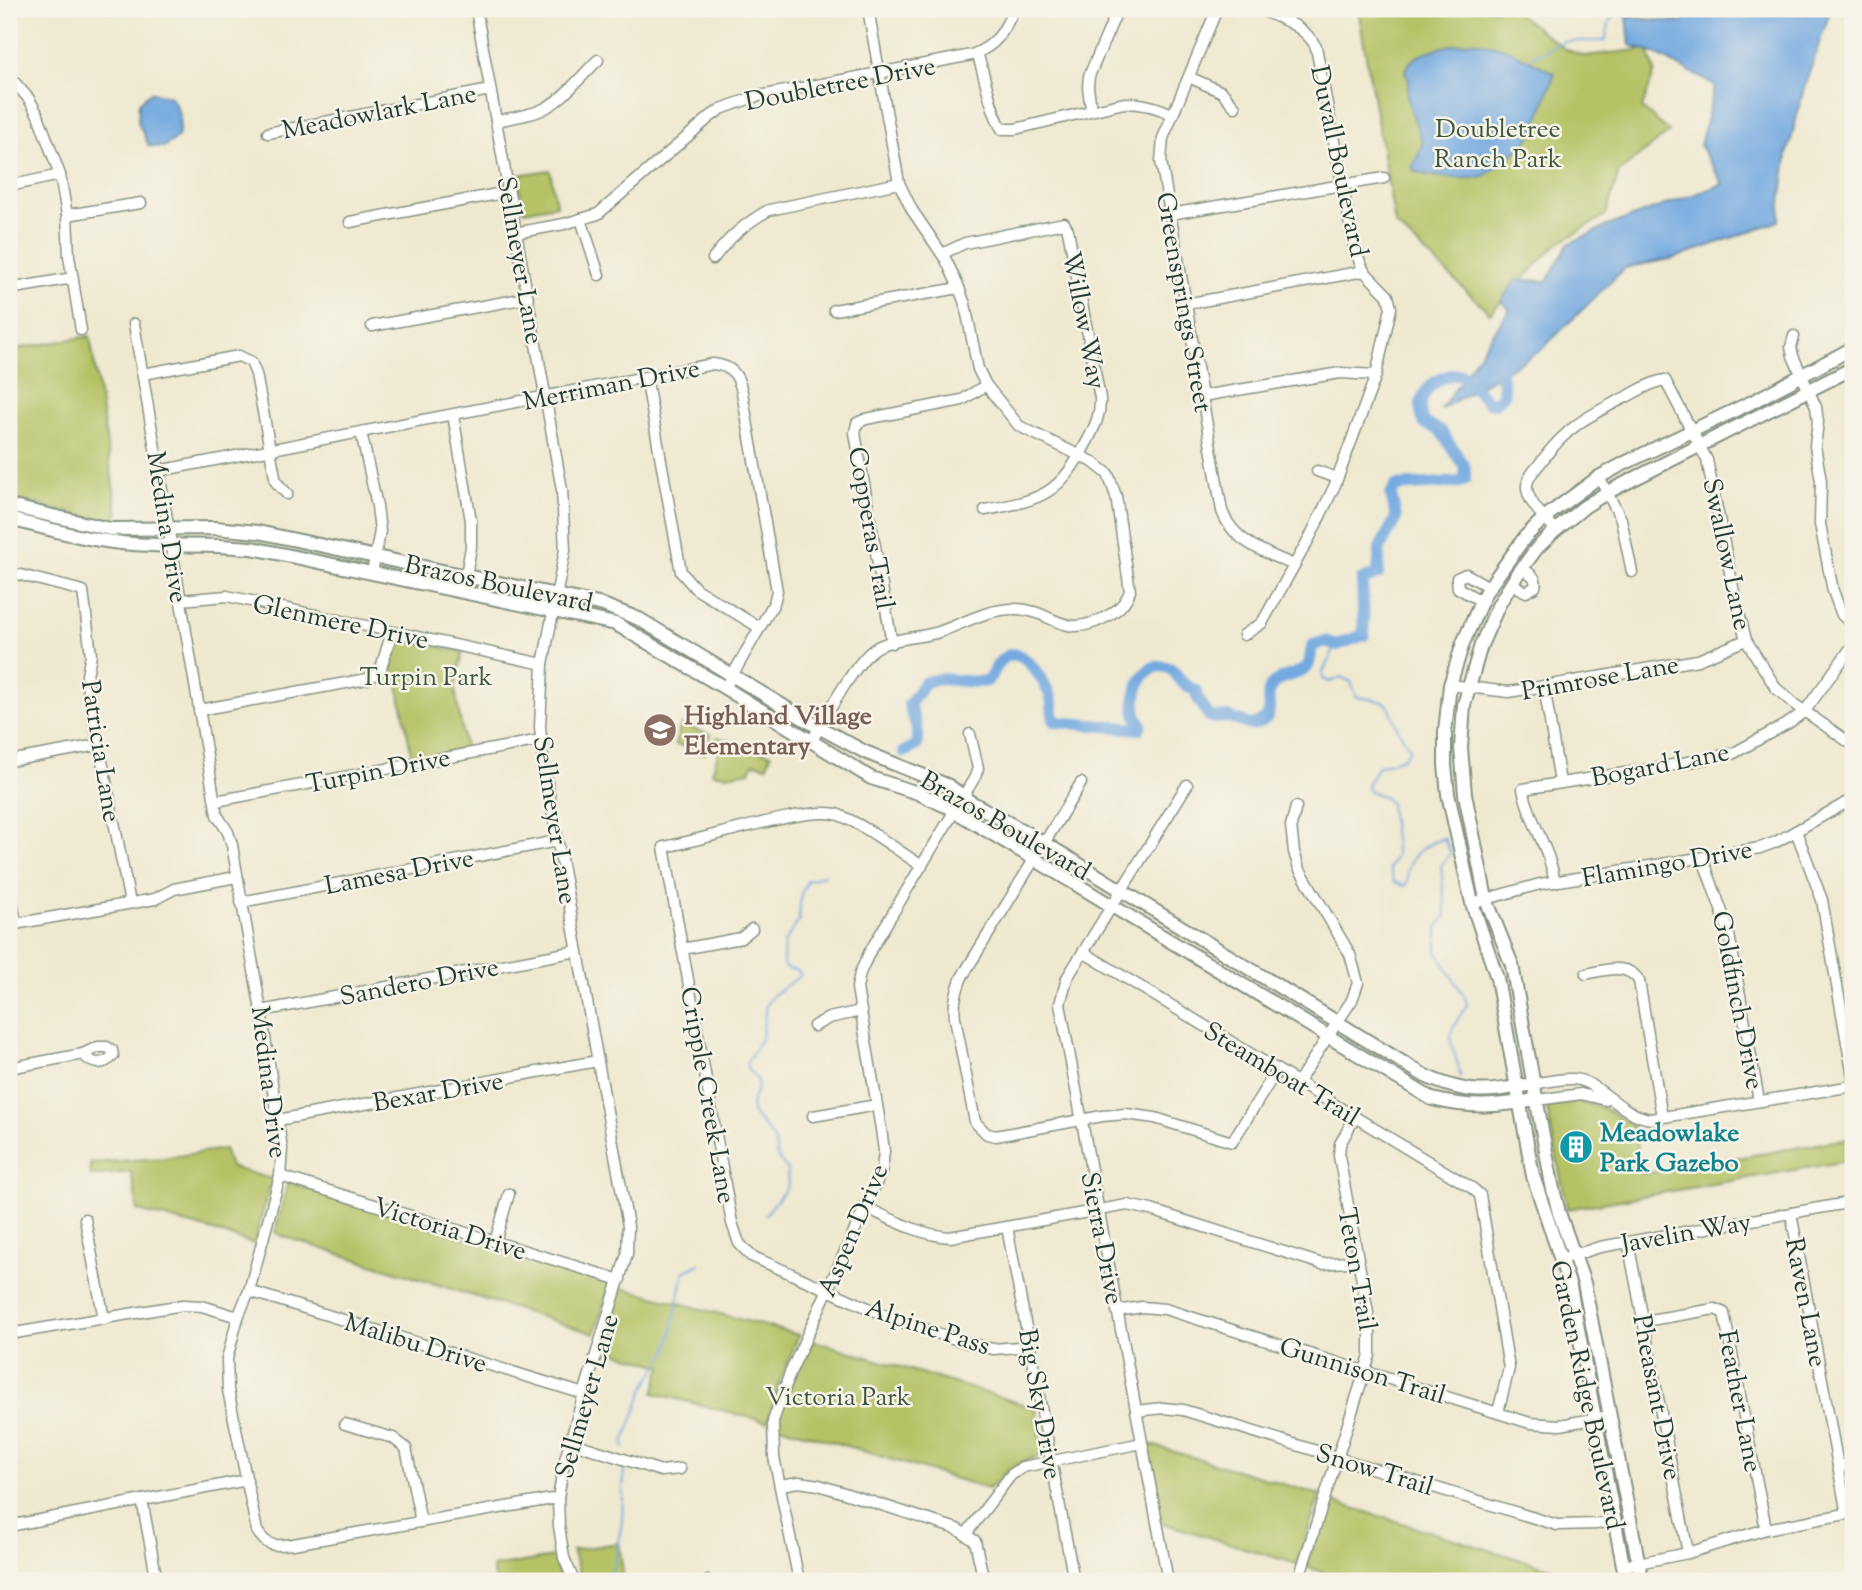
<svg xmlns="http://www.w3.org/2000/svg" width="1862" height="1590" font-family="'Sorts Mill Goudy',serif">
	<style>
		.green { fill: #b5c366; stroke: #6a804d; stroke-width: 2 }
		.water { fill: #73a9e0; stroke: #49738a; stroke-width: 2 }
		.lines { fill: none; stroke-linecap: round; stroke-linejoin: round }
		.stream { stroke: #73a9e0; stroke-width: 2 }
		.river { stroke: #73a9e0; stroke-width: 12 }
		.minor-casing { stroke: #879382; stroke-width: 13 }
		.major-casing { stroke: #879382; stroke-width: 16 }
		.minor { stroke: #fff; stroke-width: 10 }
		.major { stroke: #fff; stroke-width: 12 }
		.labels { text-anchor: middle; stroke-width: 5; stroke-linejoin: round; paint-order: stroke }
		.street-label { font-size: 26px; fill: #1f3d34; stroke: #f7f3e8 }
		.park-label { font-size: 26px; fill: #3d583e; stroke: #f7f3e8 }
		.education-label { font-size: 26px; font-weight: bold; fill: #785e54; stroke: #f7f3e8; text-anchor: start }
		.culture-label { font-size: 26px; font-weight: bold; fill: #0d838f; stroke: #f7f3e8; text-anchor: start }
	</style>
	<rect width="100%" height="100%" fill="#f7f3e8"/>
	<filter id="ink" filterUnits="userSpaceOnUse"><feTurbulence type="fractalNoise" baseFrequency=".0143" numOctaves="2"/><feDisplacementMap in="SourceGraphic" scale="14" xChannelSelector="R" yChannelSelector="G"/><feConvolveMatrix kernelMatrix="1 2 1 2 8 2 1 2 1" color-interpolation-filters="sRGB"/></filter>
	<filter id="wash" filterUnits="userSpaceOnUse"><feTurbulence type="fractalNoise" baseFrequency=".00686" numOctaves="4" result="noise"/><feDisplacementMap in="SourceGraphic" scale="28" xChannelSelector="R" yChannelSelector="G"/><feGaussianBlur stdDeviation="1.57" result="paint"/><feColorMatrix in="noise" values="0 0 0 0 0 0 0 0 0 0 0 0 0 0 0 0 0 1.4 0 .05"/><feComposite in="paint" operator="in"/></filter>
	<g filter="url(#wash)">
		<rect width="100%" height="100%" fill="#efe9d0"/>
		<g class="green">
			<path d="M1358 9H1550L1542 14 1513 10 1565 49 1584 56 1647 49 1655 71 1642 108 1669 132 1619 172 1606 215 1556 245 1490 313 1395 224Z"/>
			<path d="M550 170 556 205 524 211 517 175Z"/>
			<path d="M90 336 119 522 91 518 9 498V350Z"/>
			<path d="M394 637 463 652 455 688 465 749 412 758 398 684 390 662Z"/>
			<path d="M681 725 711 735 705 754 675 744Z"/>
			<path d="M717 737 771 754 767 766 754 763 750 771 725 775 712 773 719 749 713 747Z"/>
			<path d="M1575 1102 1599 1106 1632 1124 1642 1174 1853 1138V1160L1567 1209 1547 1109 1548 1106Z"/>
			<path d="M224 1149 230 1167 272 1179 254 1244 207 1229 138 1211 131 1172 91 1176 90 1163 163 1158Z"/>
			<path d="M288 1182 610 1284 595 1334 282 1236 275 1232Z"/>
			<path d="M623 1288 799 1335 778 1386 768 1422 654 1393 662 1366 604 1349Z"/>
			<path d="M811 1340 1036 1408 1043 1455C1020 1462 1004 1470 989 1489L777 1425 781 1408Z"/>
			<path d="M1145 1443 1320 1495 1297 1564 1159 1522Z"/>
			<path d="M1327 1500 1591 1581H1340V1578L1307 1567Z"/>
			<path d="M619 1543 623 1574 622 1581H582L572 1550Z"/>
			<path d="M554 1557 561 1581H495L492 1567Z"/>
		</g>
		<g class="water">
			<path d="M1687 9H1831L1804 88 1787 155 1779 221 1675 258 1625 268 1540 351 1440 410 1510 309 1501 301 1516 280 1547 281 1568 244 1607 226 1723 184 1700 146 1715 85 1658 55 1630 45 1627 17 1683 23Z"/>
			<path d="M1472 41 1505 48 1555 73C1547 93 1541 115 1532 134 1526 145 1494 171 1483 176 1469 181 1428 177 1414 171L1412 166 1419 154 1422 142 1407 98 1409 80 1405 71C1413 49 1451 46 1472 41Z"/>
			<path d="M151 92 170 97C180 108 181 123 178 137L164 147 149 146 138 122 139 102Z"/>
		</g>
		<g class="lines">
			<g class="stream">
				<path d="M1528 59 1564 41H1605L1610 20 1618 12 1626 17"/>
				<path d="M1336 645 1323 672V679L1330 682 1341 677 1351 682 1357 697C1392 703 1386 698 1398 729 1401 736 1407 742 1410 749L1403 758 1378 766 1367 785 1368 790 1385 798 1390 803 1396 856 1389 868 1394 882 1405 886C1410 880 1407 877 1408 870 1412 851 1428 844 1444 838L1451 853 1441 866 1446 916 1437 928V953L1465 997 1467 1005C1462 1013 1455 1022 1452 1031 1447 1045 1460 1062 1460 1077"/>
				<path d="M765 1215 788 1186 787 1170 777 1157 774 1139 753 1114 751 1106 758 1086 757 1079 747 1069V1062L762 1037 766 1005 772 996 801 975 797 970 787 969 783 965 784 943 799 920 801 894 807 881 824 875"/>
				<path d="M624 1448V1442L645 1387 668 1350 684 1272 700 1264"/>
				<path d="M590 1581 613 1572 622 1521 624 1468"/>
			</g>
			<path class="river" d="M904 752 917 745C921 731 913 719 909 705L924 683C945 674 966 685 987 681 993 675 997 663 1004 658 1023 643 1044 682 1050 695 1054 705 1051 714 1055 722L1139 729 1141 724C1139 720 1135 714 1135 709 1135 691 1142 661 1167 667 1175 669 1177 677 1182 682 1186 686 1192 688 1196 691L1198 699 1209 716 1215 718 1229 717 1250 725C1281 719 1263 703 1270 688 1278 674 1301 676 1308 666 1311 660 1310 651 1313 645L1326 641 1336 645 1364 635 1362 580 1378 574 1380 548 1396 518 1391 495 1396 486 1460 482 1465 479V468L1441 431 1424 423C1412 397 1435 374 1461 374L1488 402 1495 403 1504 394 1499 357"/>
		</g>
	</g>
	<g filter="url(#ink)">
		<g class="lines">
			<g class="minor-casing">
				<g id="minor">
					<path d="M476 9 562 490 565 550 543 664 540 727 544 766 628 1226 627 1254 584 1394 564 1463 558 1498 559 1526 564 1558 574 1581"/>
					<path d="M1217 9 1163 138 1161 161 1222 511C1233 542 1266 553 1294 565"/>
					<path d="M977 53C986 78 989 106 1002 129H1015L1124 103C1142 103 1157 106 1173 115"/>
					<path d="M9 76 29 99 38 115 60 175 67 215 69 256 81 330"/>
					<path d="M1189 77 1222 92 1235 107"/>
					<path d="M1091 109 1088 87 1089 76 1118 9"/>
					<path d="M496 121C510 118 526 116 539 111 562 102 581 76 598 60"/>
					<path d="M268 133 490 90"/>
					<path d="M9 186 60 175"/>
					<path d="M1170 214 1384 178"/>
					<path d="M67 215 141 203"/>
					<path d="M581 219 599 275"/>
					<path d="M350 222 508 192"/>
					<path d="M515 233 564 224 598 214 710 117 721 109 754 97 972 55C997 45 1003 33 1014 9"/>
					<path d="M942 254 965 243 1064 223 1068 230 1100 398C1101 414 1095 426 1088 440 1059 495 1044 499 985 510"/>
					<path d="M713 259C728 238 747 222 769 210L899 183"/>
					<path d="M9 289 73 278"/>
					<path d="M1186 304 1364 271"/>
					<path d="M834 310 959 288"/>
					<path d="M134 324 217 815 228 832 232 845 261 1011 282 1149 280 1176 249 1291 238 1317 227 1359 228 1390 257 1531C268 1548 275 1546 293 1544L558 1498"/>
					<path d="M372 326 527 298"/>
					<path d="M1794 336 1791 347 1793 356 1816 407 1818 422 1815 446 1821 481 1820 524 1833 591 1842 615 1853 625"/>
					<path d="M143 374 239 356 251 362 256 374 276 482 287 494"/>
					<path d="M646 377 681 572 696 589 760 628"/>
					<path d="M1202 396 1340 373 1376 375"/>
					<path d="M453 415 471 521V547L463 592"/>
					<path d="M361 432 377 506 380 531 372 573"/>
					<path d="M158 471 713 364C732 366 738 374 742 392L777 591 774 603 725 688"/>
					<path d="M1317 471 1337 478"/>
					<path d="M1599 477 1621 519 1632 572"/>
					<path d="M1556 530C1545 518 1526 502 1527 485 1528 476 1536 469 1541 462 1568 425 1590 415 1630 395 1641 389 1652 382 1665 380L1707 460 1735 597 1746 640 1776 688 1794 704 1853 745"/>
					<path d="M9 572 83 591 91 655 87 675 88 690 130 903"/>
					<path d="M1511 583 1526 592 1535 587C1538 577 1529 573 1521 568"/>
					<path d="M180 600 227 596 543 664"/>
					<path d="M1481 601 1458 588 1457 578 1466 574 1489 587"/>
					<path d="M1244 635 1262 623 1311 535 1335 485 1376 375 1391 308 1388 296 1364 271 1355 251 1316 47C1304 25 1280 18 1258 9"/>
					<path d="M892 643 855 433 857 423 866 419 962 400 986 385"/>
					<path d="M1450 685 1509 692 1698 660 1746 640"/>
					<path d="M1544 686 1560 782"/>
					<path d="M199 710 367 679 380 671 392 632"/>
					<path d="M811 742C824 720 854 664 873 650 888 638 920 638 939 632 965 623 986 609 1015 609 1053 609 1061 641 1106 617 1118 610 1125 604 1130 591L1116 496 1108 474 1093 462 1019 426 986 385 978 369 965 304 959 288 946 260 912 210 899 183 868 9"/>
					<path d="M9 761 98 745"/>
					<path d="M1081 783 962 977C956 991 953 1003 955 1018L975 1122 987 1134 996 1136 1102 1116 1126 1114 1155 1118 1232 1142 1277 1070"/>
					<path d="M216 801 541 740"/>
					<path d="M1296 807 1291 826 1294 852 1299 868 1350 954 1358 983 1352 1000 1298 1082"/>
					<path d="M1796 831 1822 900 1853 1077"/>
					<path d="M1703 859 1728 929 1759 1101"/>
					<path d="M922 866C895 849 868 827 839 815 810 804 701 841 664 847L732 1223 739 1243 751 1256 893 1319 968 1343 993 1349 1031 1346"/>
					<path d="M1555 882C1549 847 1530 823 1523 789L1663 767 1734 753 1790 722 1805 711 1853 645"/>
					<path d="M9 887 16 923"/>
					<path d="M241 902 557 841"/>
					<path d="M1472 903 1540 884 1760 848 1776 842 1853 799"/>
					<path d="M9 925 155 899 174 889 236 877"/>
					<path d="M682 949 741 938 752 929"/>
					<path d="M1083 952 1472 1188 1480 1195 1509 1368 1498 1412"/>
					<path d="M1586 974C1604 970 1628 962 1639 981L1662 1117"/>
					<path d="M261 1011 577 951"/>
					<path d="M814 1026 829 1018 861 1011"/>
					<path d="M98 1047H107L112 1050 113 1056C103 1066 92 1065 83 1054Z"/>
					<path d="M9 1068 83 1054"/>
					<path d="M1534 1084C1547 1082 1560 1078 1573 1079 1599 1080 1619 1115 1651 1119L1853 1086"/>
					<path d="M1537 1100 1581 1094 1606 1100"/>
					<path d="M813 1116 877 1105"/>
					<path d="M278 1120 597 1061"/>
					<path d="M280 1176 620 1280"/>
					<path d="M865 1207C893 1220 920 1235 950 1237L1127 1205 1151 1210 1322 1264 1358 1261"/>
					<path d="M1791 1213 1847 1514"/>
					<path d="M85 1219 104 1319"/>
					<path d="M1007 1227 1074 1581"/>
					<path d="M495 1242 509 1194"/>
					<path d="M1628 1242 1688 1553"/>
					<path d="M1561 1259 1600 1247 1853 1202"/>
					<path d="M249 1291 584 1394"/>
					<path d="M1117 1311 1142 1307 1165 1309 1530 1423 1560 1425 1610 1416"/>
					<path d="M1644 1321 1715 1309 1724 1313 1766 1529"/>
					<path d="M9 1334 183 1305 202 1306 238 1317"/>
					<path d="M1136 1411 1163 1408 1183 1410 1557 1525 1597 1524 1614 1520"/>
					<path d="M345 1424 393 1438 406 1448 421 1522"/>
					<path d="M570 1442 661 1471 680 1469"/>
					<path d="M1838 1466 1853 1463"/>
					<path d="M780 1485 799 1482 819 1485 957 1529 975 1541 984 1581"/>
					<path d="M142 1500 157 1581"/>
					<path d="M9 1526 247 1480"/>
					<path d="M966 1534 1011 1475 1023 1467 1142 1443"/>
					<path d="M1623 1566 1688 1553 1766 1529 1851 1513"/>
					<path d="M708 1581H709"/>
					<path d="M799 1581 774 1457 773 1421 790 1373 882 1170 884 1151 881 1129 857 988 860 973 870 951 975 777 978 768 970 734"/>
					<path d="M1168 1581 1060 1004 1067 978 1187 785"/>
					<path d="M1298 1581 1370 1355V1333L1368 1313 1339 1156 1340 1144 1355 1117"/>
				</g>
			</g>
			<g class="major-casing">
				<g id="major">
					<path d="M9 506 110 529 215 528 258 532 603 605 639 619 813 724 865 752 949 786 969 801 1041 841 1425 1076C1470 1096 1487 1092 1534 1084"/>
					<path d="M9 519C46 528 83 539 121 543 166 548 212 543 257 549L616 624 725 688 871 778 918 793 948 807 1432 1099C1472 1109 1496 1106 1537 1100"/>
					<path d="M1626 1581 1570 1287 1533 1176 1497 978 1472 903 1448 794 1445 765V731L1450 685 1463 643 1485 593 1525 537 1545 517 1599 477 1625 463 1752 402 1853 348"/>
					<path d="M1642 1581 1584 1283 1559 1213 1552 1185 1512 965 1486 899 1465 794 1461 748 1464 705 1481 645 1499 604 1517 575 1537 548 1556 530 1584 507 1608 492 1853 368"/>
				</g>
			</g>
			<use href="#minor" class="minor"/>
			<use href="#major" class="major"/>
		</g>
	</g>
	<defs>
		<g id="school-disc" transform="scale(1.75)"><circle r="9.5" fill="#8d6e63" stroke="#f7f3e8"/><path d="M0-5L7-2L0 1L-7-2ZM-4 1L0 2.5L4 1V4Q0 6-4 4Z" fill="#fff"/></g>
		<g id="building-disc" transform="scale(1.75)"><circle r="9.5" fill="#0f9aa8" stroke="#f7f3e8"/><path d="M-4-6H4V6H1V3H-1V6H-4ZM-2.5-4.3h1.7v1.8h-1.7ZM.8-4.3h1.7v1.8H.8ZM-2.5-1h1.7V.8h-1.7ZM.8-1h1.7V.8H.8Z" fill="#fff"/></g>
	</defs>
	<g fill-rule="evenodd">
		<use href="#school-disc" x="660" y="730"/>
		<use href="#building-disc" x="1576" y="1147"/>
	</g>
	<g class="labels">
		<g class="street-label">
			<text transform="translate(840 83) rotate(-11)" y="9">Doubletree Drive</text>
			<text transform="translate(379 111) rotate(-11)" y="9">Meadowlark Lane</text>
			<text transform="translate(1340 161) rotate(78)" y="9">Duvall Boulevard</text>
			<text transform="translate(521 260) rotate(80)" y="9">Sellmeyer Lane</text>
			<text transform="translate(1185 302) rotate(80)" y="9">Greensprings Street</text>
			<text transform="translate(1085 320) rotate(79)" y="9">Willow Way</text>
			<text transform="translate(611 384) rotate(-11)" y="9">Merriman Drive</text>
			<text transform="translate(168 527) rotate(81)" y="9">Medina Drive</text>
			<text transform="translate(872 528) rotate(80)" y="9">Copperas Trail</text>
			<text transform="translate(1728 554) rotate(78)" y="9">Swallow Lane</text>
			<text transform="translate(499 583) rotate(12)" y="9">Brazos Boulevard</text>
			<text transform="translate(341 621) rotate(12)" y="9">Glenmere Drive</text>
			<text transform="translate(1600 677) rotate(-10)" y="9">Primrose Lane</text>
			<text transform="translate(102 751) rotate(81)" y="9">Patricia Lane</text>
			<text transform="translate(1660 764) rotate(-11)" y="9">Bogard Lane</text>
			<text transform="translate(378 770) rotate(-11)" y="9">Turpin Drive</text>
			<text transform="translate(556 820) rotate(81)" y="9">Sellmeyer Lane</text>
			<text transform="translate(1006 825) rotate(30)" y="9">Brazos Boulevard</text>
			<text transform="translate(1667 863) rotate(-10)" y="9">Flamingo Drive</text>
			<text transform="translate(399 871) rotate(-11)" y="9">Lamesa Drive</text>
			<text transform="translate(419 981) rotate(-11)" y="9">Sandero Drive</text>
			<text transform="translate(1739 1000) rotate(79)" y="9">Goldfinch Drive</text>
			<text transform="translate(1282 1073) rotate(31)" y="9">Steamboat Trail</text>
			<text transform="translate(270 1082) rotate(83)" y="9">Medina Drive</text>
			<text transform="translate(438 1091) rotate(-10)" y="9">Bexar Drive</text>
			<text transform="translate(709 1095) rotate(80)" y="9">Cripple Creek Lane</text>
			<text transform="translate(450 1228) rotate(17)" y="9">Victoria Drive</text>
			<text transform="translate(852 1230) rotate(-67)" y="9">Aspen Drive</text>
			<text transform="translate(1686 1232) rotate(-10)" y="9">Javelin Way</text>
			<text transform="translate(1103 1238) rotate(79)" y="9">Sierra Drive</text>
			<text transform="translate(1358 1269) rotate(80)" y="9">Teton Trail</text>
			<text transform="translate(1807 1302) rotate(79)" y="9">Raven Lane</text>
			<text transform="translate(928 1326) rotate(18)" y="9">Alpine Pass</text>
			<text transform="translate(416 1342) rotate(17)" y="9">Malibu Drive</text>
			<text transform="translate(1363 1370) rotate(17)" y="9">Gunnison Trail</text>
			<text transform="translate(1588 1395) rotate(78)" y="9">Garden Ridge Boulevard</text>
			<text transform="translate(586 1396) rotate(-74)" y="9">Sellmeyer Lane</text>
			<text transform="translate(1658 1397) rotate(79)" y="9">Pheasant Drive</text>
			<text transform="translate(1741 1401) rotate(79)" y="9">Feather Lane</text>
			<text transform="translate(1041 1404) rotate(80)" y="9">Big Sky Drive</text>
			<text transform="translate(1375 1469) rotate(17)" y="9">Snow Trail</text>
		</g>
		<g class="park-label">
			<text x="1498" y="137">Doubletree<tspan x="1498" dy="30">Ranch Park</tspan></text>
			<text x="426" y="685">Turpin Park</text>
			<text x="838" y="1405">Victoria Park</text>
		</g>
		<g class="education-label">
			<text x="684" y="724">Highland Village<tspan x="684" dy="30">Elementary</tspan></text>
		</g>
		<g class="culture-label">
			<text x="1600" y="1141">Meadowlake<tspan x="1600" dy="30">Park Gazebo</tspan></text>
		</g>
	</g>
	<rect width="1862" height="1590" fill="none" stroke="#f7f3e8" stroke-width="35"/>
</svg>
